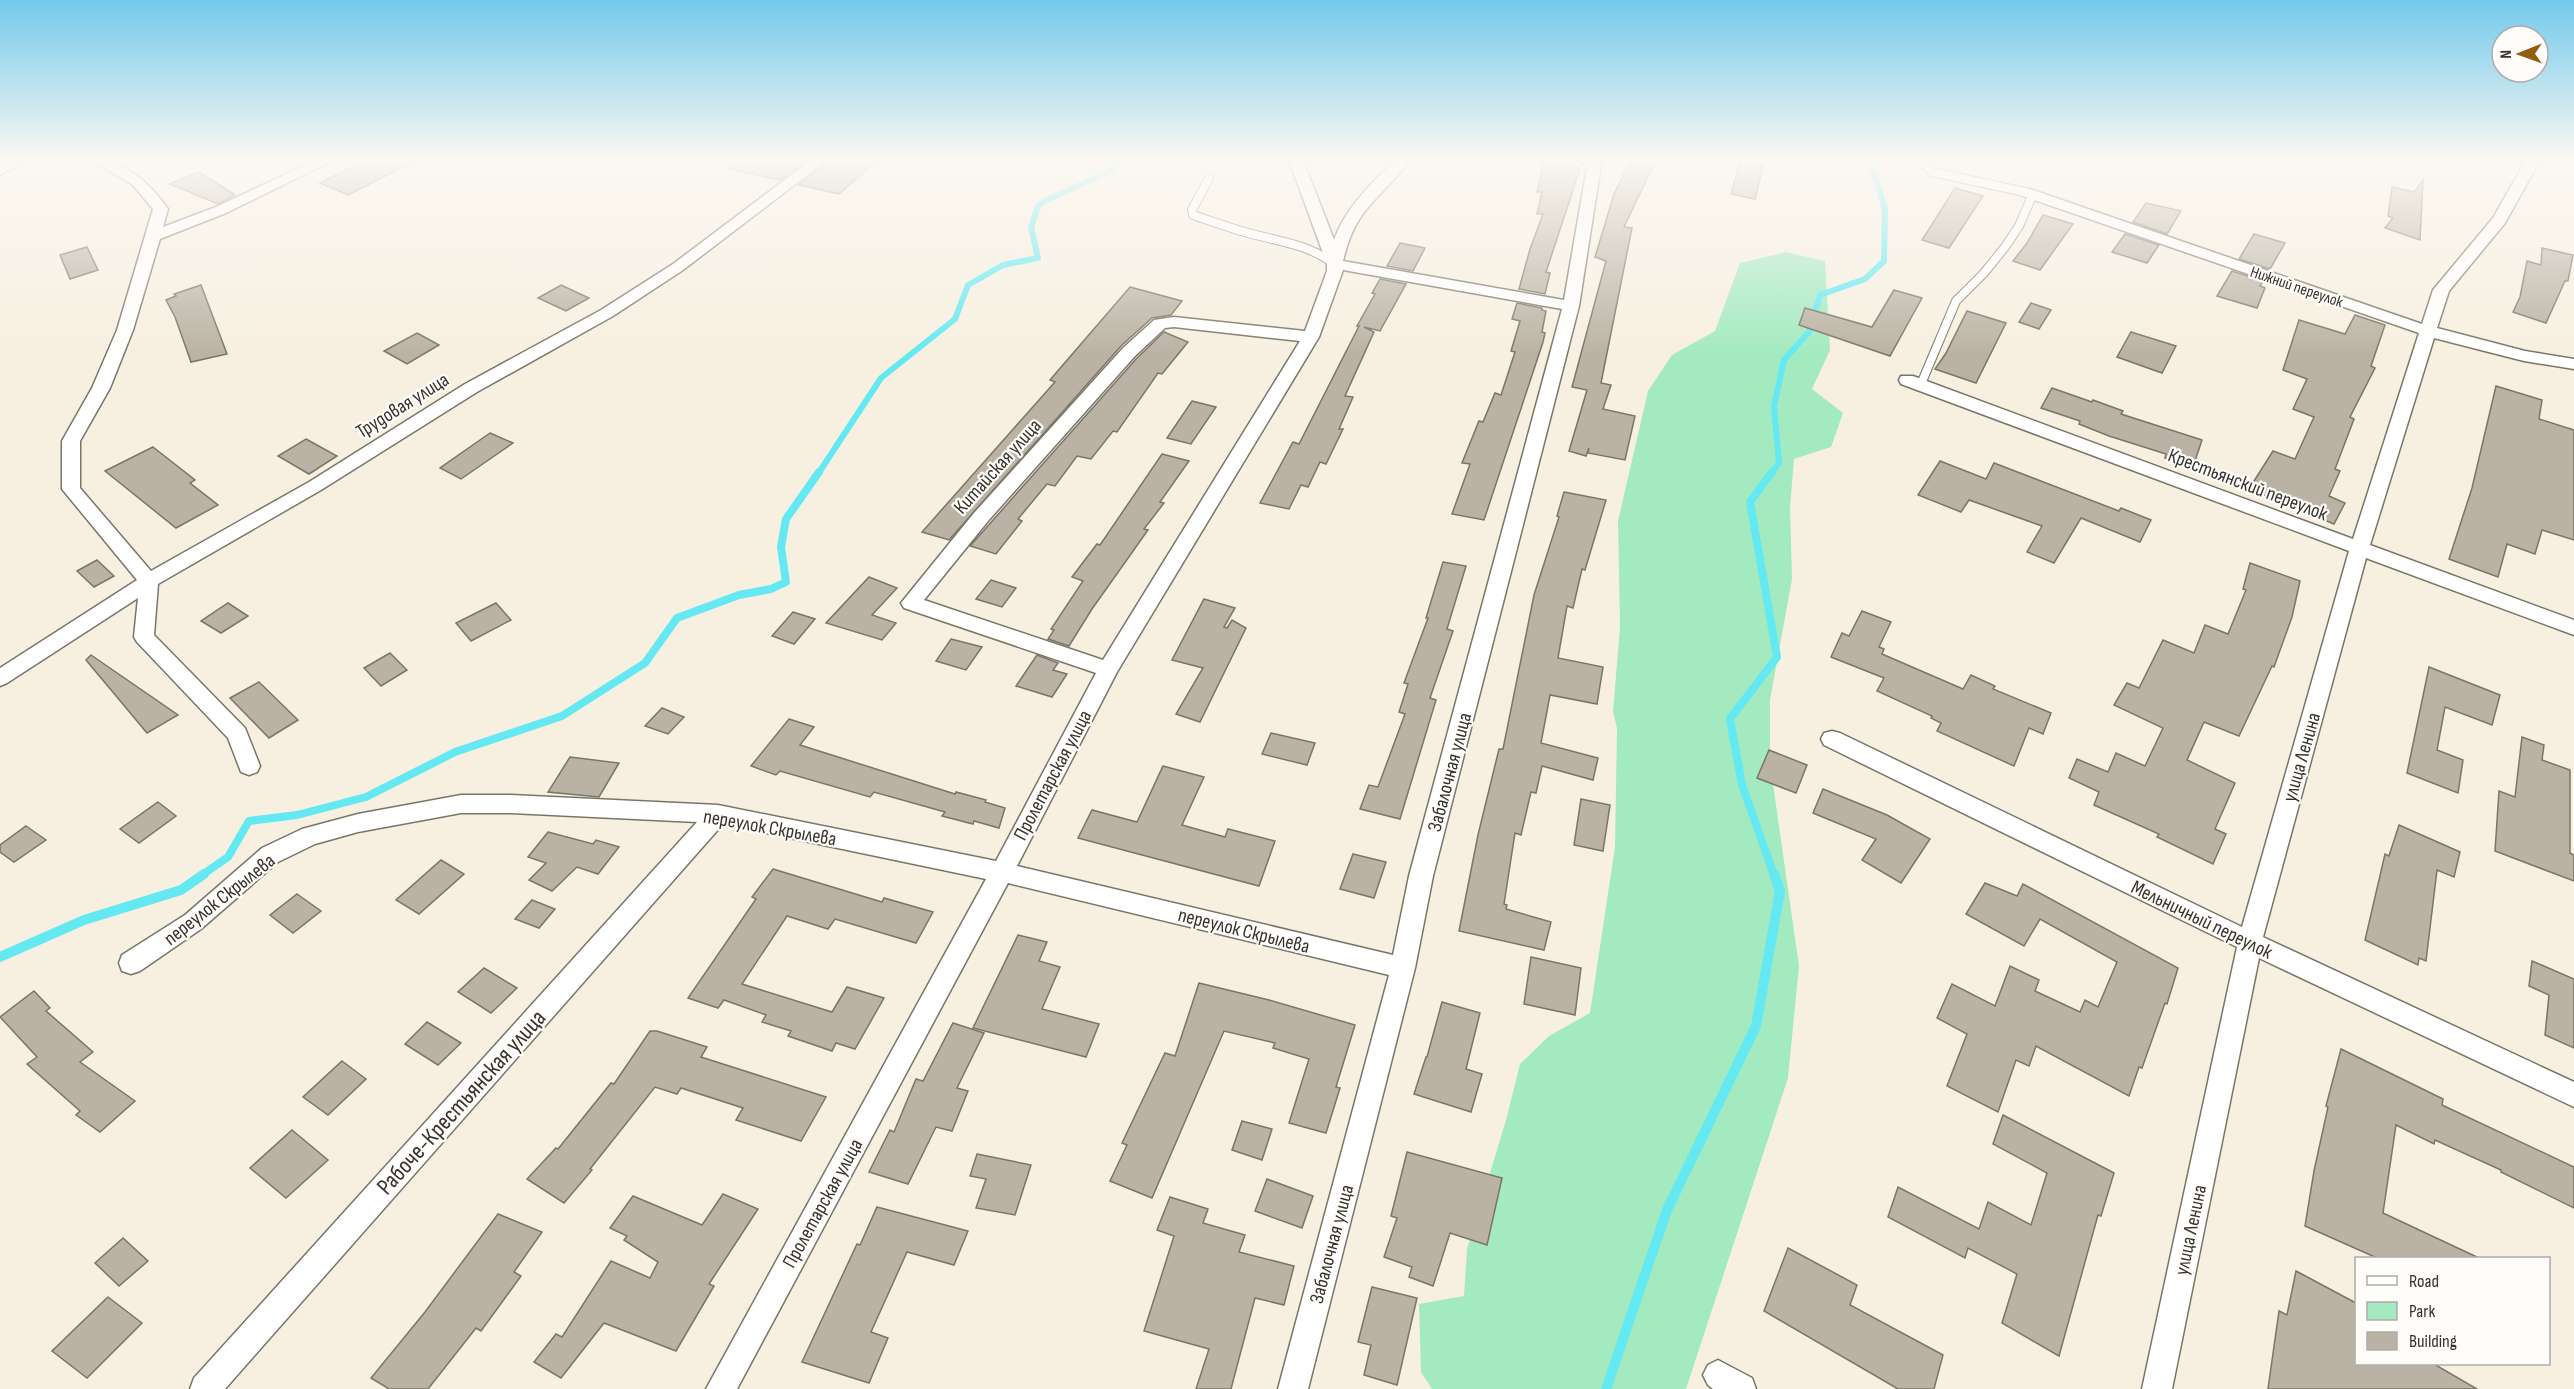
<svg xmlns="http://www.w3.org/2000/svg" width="2574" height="1389" font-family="'Sofia Sans Condensed',sans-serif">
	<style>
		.green { fill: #a3eac1 }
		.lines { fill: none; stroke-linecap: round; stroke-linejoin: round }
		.stream-far2 { stroke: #64e9f2; stroke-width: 6 }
		.stream-far1 { stroke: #64e9f2; stroke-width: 8 }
		.stream { stroke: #64e9f2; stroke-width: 10 }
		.building { fill: #bab3a5; stroke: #7b7567; stroke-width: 1.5 }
		.service-casing { stroke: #7b7568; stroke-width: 10 }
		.minor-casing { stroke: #7b7568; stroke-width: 3 }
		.service { stroke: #fff; stroke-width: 8 }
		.minor { fill: #fff; fill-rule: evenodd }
		.labels { text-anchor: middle; stroke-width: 4.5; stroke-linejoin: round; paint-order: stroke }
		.far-street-label { font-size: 16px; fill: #36332e; stroke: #fffdfa }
		.street-label { font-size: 20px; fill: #36332e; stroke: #fffdfa }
		.near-street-label { font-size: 24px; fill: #36332e; stroke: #fffdfa }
	</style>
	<rect width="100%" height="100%" fill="#f7f0e1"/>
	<path class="green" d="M1786 252 1825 261 1830 350 1812 389 1843 413 1831 447 1794 459 1790 508 1792 579 1770 700V763L1799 966 1788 1078 1686 1389H1432L1421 1372 1419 1304 1464 1296 1467 1249 1506 1120 1520 1064 1549 1036 1590 1013 1615 847 1617 728 1613 712 1620 627 1618 521 1648 391 1672 355 1715 331 1740 263Z"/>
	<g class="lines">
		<g class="stream-far2">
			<path d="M818 474 881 378 955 319 968 285 1003 265 1038 258 1031 227 1039 204 1113 169 1117 160"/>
			<path d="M1771 474 1779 463 1774 406 1784 360 1809 332 1820 295 1865 279 1884 261 1885 209 1870 160"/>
		</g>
		<g class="stream-far1">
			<path d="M1772 472 1750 502 1777 657 1730 719 1742 785 1774 875"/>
			<path d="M202 875 228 857 249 821 297 815 366 797 455 752 562 716 645 663 677 618 739 595 771 589 786 582 781 547 786 519 819 472"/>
		</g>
		<g class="stream">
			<path d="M0 957 84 920 181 890 204 874"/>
			<path d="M1606 1389 1667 1210 1756 1026 1780 891 1774 874"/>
		</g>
	</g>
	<g class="building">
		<path d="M366 160H417L348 195 320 183Z"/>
		<path d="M730 160H808L780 180 729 169Z"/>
		<path d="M829 160H878L839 194 799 185Z"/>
		<path d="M1544 160 1569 163 1568 165 1580 169 1546 272 1550 273 1545 294 1519 289 1530 249 1543 214H1537L1542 192H1537Z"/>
		<path d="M1631 160H1656L1624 227 1632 228 1601 383 1611 385 1603 409 1635 416 1625 460 1588 453 1589 448 1586 456 1569 451 1587 390 1572 387 1606 261 1595 257 1614 194Z"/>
		<path d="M1740 162 1763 166 1755 199 1731 194Z"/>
		<path d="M199 172 235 195 218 204 170 184Z"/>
		<path d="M2423 180 2420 240 2385 228 2393 218 2388 216 2392 187 2414 192Z"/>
		<path d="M1955 188 1983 196 1949 248 1922 240Z"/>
		<path d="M2146 203 2181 211 2167 234 2133 222Z"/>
		<path d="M2043 215 2073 224 2040 270 2013 261 2027 243Z"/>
		<path d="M2125 234 2159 245 2147 263 2112 252Z"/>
		<path d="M2254 234 2285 243 2270 269 2239 259Z"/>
		<path d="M1400 243 1425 248 1413 271 1387 266Z"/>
		<path d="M87 247 98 270 70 279 60 255Z"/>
		<path d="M2542 248 2573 255 2568 281H2565L2546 323 2513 312 2520 297 2527 261 2541 265Z"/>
		<path d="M2232 271 2263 281 2260 286 2265 288 2257 308 2217 296Z"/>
		<path d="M1380 279 1406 284 1380 331 1364 327 1374 332 1345 396 1353 397 1339 429H1343L1326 464 1320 462 1308 487 1301 485 1289 509 1260 503 1293 442 1299 444 1359 326H1357L1375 294 1372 293Z"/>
		<path d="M201 285 227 354 191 362 175 317 166 300 176 296 174 294Z"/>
		<path d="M561 285 589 298 566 311 538 298Z"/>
		<path d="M1130 287 1182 301 1171 315 1152 318 1121 346 949 540 922 532 1055 382 1050 380Z"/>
		<path d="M1894 290 1922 298 1890 356 1799 325 1805 308 1872 327Z"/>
		<path d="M1517 303 1542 308V310L1546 311 1542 332 1545 333 1543 342 1484 520 1452 514 1470 464 1462 463 1479 421 1483 422 1495 393 1501 395 1515 352 1511 351 1520 321 1512 319Z"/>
		<path d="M2031 303 2051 310 2039 329 2019 322Z"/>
		<path d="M1967 311 2006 323 1976 383 1935 369 1946 353Z"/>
		<path d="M2355 315 2385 325 2371 366 2375 368 2350 417 2354 419 2335 469 2340 471 2329 496 2345 503 2334 524 2249 489 2273 451 2295 459 2314 417 2293 409 2307 379 2283 370 2299 320 2345 334Z"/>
		<path d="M1164 332 1188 342 1162 374 1158 373 1117 432 1113 431 1091 459 1077 456 1055 486 1047 484 1018 519 1022 521 996 554 970 546 1137 358Z"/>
		<path d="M2131 332 2176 346 2162 373 2117 357Z"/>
		<path d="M417 333 439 345 407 364 384 351Z"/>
		<path d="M2496 386 2542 400 2539 419 2574 430V540L2542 530 2535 554 2507 544 2498 577 2449 559 2472 488Z"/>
		<path d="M2052 388 2092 402 2093 400 2123 411 2121 414 2202 440 2193 467 2165 458 2166 454 2109 436 2079 424 2080 421 2041 408Z"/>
		<path d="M1192 401 1216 407 1191 444 1167 438Z"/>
		<path d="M490 433 513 443 461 479 440 468Z"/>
		<path d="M306 439 337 456 309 474 278 456Z"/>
		<path d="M153 447 195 480 190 483 218 505 176 528 105 471Z"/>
		<path d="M1162 454 1189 461 1160 502 1164 503 1144 529 1148 530 1092 609 1069 646 1048 639 1054 630 1051 629 1083 581 1072 577 1097 544 1100 545Z"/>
		<path d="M1940 461 1986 479 1994 463 2119 511 2121 508 2151 520 2140 542 2081 518 2054 563 2027 552 2042 526 1969 500 1961 512 1918 495Z"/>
		<path d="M1564 492 1606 500 1585 570 1582 569 1573 608 1567 606 1558 658 1603 667 1597 704 1550 695 1541 743 1598 758 1593 780 1542 766 1536 793 1531 792 1521 835 1515 833 1504 904 1507 905 1506 909 1551 922 1544 950 1459 931 1478 835 1499 749H1503L1534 595 1559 517 1557 516Z"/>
		<path d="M97 560 114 576 94 587 77 571Z"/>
		<path d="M1443 562 1466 566 1447 629 1453 631 1430 698 1436 700 1400 819 1360 809 1369 785 1378 787 1405 714 1399 712 1408 684 1404 683 1428 618H1426Z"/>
		<path d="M2250 563 2300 581 2292 617 2274 667 2272 666 2239 736 2204 722 2187 760 2235 783 2215 829 2226 834 2213 864 2157 837 2159 834 2094 805 2099 792 2069 778 2077 759 2108 772 2116 753 2145 766 2163 728 2114 705 2127 683 2139 688 2163 640 2194 653 2205 625 2228 634 2246 590 2243 589Z"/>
		<path d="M869 577 897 588 872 615 896 623 882 640 826 623Z"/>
		<path d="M991 580 1016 588 1002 607 976 599Z"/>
		<path d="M1204 599 1235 608 1224 627 1227 628 1232 620 1246 628 1200 722 1176 714 1203 668 1172 660Z"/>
		<path d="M228 603 248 616 221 633 201 621Z"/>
		<path d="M496 603 511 620 471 641 456 623Z"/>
		<path d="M1862 611 1891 622 1879 647 1884 649 1882 654 1963 689 1971 675 1995 686 1993 689 2051 713 2043 734 2029 728 2014 766 1937 731 1941 723 1931 718 1932 716 1877 691 1884 678 1831 657 1842 633 1849 636Z"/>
		<path d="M793 612 815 619 794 644 772 636Z"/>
		<path d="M951 639 982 647 966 670 936 661Z"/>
		<path d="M390 653 407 670 381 686 364 668Z"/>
		<path d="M91 655 178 715 147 733 86 660Z"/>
		<path d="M1037 655 1058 663 1053 670 1067 674 1052 697 1016 686Z"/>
		<path d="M2429 667 2500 695 2492 725 2445 707 2437 750 2463 760 2458 793 2407 773Z"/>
		<path d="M259 682 298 720 269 738 230 698Z"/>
		<path d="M662 708 684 717 668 734 645 726Z"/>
		<path d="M789 719 814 727 800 745 955 794 956 792 986 800 985 802 1005 808 999 828 974 821 973 824 942 816 945 812 874 792 870 797 780 771 776 775 751 766Z"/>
		<path d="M1271 733 1315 743 1307 765 1262 754Z"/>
		<path d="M2522 737 2544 745 2542 760 2570 770V853L2574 855V881L2495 851 2499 791 2515 797Z"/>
		<path d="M1769 750 1807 765 1796 793 1757 778Z"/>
		<path d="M570 757 619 763 599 797 548 792Z"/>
		<path d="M1163 766 1204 777 1182 825 1225 837 1228 829 1275 841 1259 886 1078 838 1092 810 1137 822Z"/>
		<path d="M1823 789 1887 815 1930 839 1901 883 1862 860 1876 839 1813 813Z"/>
		<path d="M1581 799 1610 805 1603 851 1574 845Z"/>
		<path d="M158 802 176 816 139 843 120 829Z"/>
		<path d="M2399 825 2460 852 2454 877 2437 870 2426 961 2419 958 2418 965 2365 940 2385 854 2389 856Z"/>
		<path d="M26 826 46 840 14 862 0 852V845Z"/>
		<path d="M548 832 593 844 596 840 619 847 598 874 577 867 552 891 529 880 546 863 528 857Z"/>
		<path d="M1353 854 1386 862 1374 898 1340 889Z"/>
		<path d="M441 860 464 874 419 914 396 900Z"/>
		<path d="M773 869 882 902 884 898 933 912 916 943 835 919 828 929 787 916 742 984 832 1012 847 987 884 998 855 1049 836 1043 832 1051 788 1036 791 1031 762 1022 766 1015 724 1000 718 1008 688 998 756 899 752 897Z"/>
		<path d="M1985 883 2017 896 2023 884 2178 968 2167 1004 2165 1003 2142 1068 2139 1067 2129 1096 2036 1046 2029 1066 2016 1060 1998 1112 1947 1086 1967 1034 1937 1018 1952 984 1995 1006 2010 966 2039 980 2035 991 2080 1012 2085 1000 2098 1007 2117 962 2040 919 2024 946 1966 914Z"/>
		<path d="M297 894 321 911 293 933 270 915Z"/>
		<path d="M532 900 555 909 539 928 515 919Z"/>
		<path d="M1018 935 1047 942 1039 961 1060 967 1042 1009 1099 1024 1086 1057 973 1028Z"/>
		<path d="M1531 957 1581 968 1575 1015 1524 1004Z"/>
		<path d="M2532 961 2574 979V1048L2545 1035 2549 995 2529 986Z"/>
		<path d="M484 968 517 988 491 1013 458 992Z"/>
		<path d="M1199 983 1269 1000 1355 1025 1336 1087 1340 1088 1326 1133 1289 1123 1309 1059 1273 1048 1275 1043 1224 1031 1152 1198 1110 1181 1127 1145 1122 1143 1165 1053 1175 1056Z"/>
		<path d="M34 991 50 1008 46 1011 93 1052 80 1062 135 1101 100 1132 76 1115 80 1111 27 1064 37 1057 0 1017Z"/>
		<path d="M1442 1002 1480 1013 1466 1069 1482 1074 1471 1112 1414 1094 1426 1057H1427Z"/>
		<path d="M427 1022 461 1043 438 1065 405 1044Z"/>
		<path d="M953 1023 984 1033 957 1088 968 1091 952 1131 936 1127 908 1184 869 1172 890 1130 894 1132 916 1079 923 1081Z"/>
		<path d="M650 1031H657L707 1047 701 1057 826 1097 801 1141 736 1120 743 1108 681 1088 677 1094 655 1087 590 1169 592 1170 564 1203 527 1179 556 1148 558 1149 611 1083 614 1084Z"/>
		<path d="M2341 1049 2443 1099 2442 1105 2574 1167V1208L2501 1172V1170L2435 1140 2434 1144 2396 1125 2383 1213 2479 1258H2377L2305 1226 2314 1171 2328 1107 2326 1106Z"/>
		<path d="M342 1061 366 1079 328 1115 303 1097Z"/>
		<path d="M2003 1115 2114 1173 2101 1216 2098 1215 2059 1356 2002 1323 2017 1274 1968 1248 1965 1258 1888 1217 1898 1187 1979 1229 1988 1202 2031 1225 2047 1173 1993 1144Z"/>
		<path d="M1242 1121 1272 1129 1262 1160 1232 1150Z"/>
		<path d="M292 1130 328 1160 286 1198 250 1168Z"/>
		<path d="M1407 1152 1502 1178 1487 1245 1450 1233 1433 1286 1409 1277 1412 1267 1384 1257 1397 1218 1391 1216Z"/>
		<path d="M977 1154 1031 1165 1015 1215 976 1208 986 1179 970 1176Z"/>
		<path d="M1267 1179 1313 1196 1302 1228 1255 1211Z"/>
		<path d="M723 1194 758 1209 709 1284 714 1286 676 1351 604 1323 561 1378 534 1362 556 1334 562 1337 611 1261 650 1278 658 1262 624 1240 627 1236 610 1228 633 1196 702 1225Z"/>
		<path d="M1170 1197 1208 1209 1203 1223 1245 1235 1239 1252 1294 1266 1284 1305 1255 1298 1231 1389H1196L1209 1349 1144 1331 1174 1236 1157 1230Z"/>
		<path d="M877 1207 968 1231 954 1265 907 1252 871 1332 888 1338 869 1383 802 1362 857 1244 860 1245Z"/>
		<path d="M498 1214 542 1232 514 1272 521 1276 481 1331 476 1328 428 1389H389L371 1378 425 1312Z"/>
		<path d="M123 1238 148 1261 119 1286 95 1263Z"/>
		<path d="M1788 1248 1857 1285 1850 1305 1943 1355 1934 1389H1898L1764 1311Z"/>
		<path d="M2296 1271 2356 1303V1364H2434L2477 1389H2268L2279 1311 2287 1315Z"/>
		<path d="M1372 1287 1417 1298 1397 1385 1364 1375 1371 1345 1358 1342Z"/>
		<path d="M108 1297 142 1323 87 1378 52 1351Z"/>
	</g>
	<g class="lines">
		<g class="service-casing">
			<g id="service">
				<path d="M1920 160 1932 172 2025 192"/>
				<path d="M1209 178 1192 210 1193 215C1214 222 1235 230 1256 235 1287 243 1308 245 1335 264"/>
				<path d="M1921 384 1956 301 1984 273 2005 247 2019 226 2033 194"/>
			</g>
		</g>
		<g class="minor-casing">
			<g id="minor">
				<path d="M10 160H27L0 175V165Z"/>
				<path d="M90 160C123 158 150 183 168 209L163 227 216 207 316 160H334L226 213 160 239 133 330 110 388 80 441V488L151 571 309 482 465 384 601 310 673 264 811 160H827L683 270 613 316 477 392 321 490 158 584 154 635 245 728 260 766 257 772 249 775 241 772 228 738 137 642 134 637 138 598 7 683 0 686V668L137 580 62 489V441L92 388 117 330 153 209 132 184Z"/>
				<path d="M1289 160H1303L1334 240C1346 207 1371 184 1395 160H1410C1380 201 1356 205 1343 261L1564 300 1587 167 1578 160H1595L1601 165 1579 306 1433 876 1415 968 1308 1389H1278L1389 975 1008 883 737 1389H706L986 879 723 824 225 1389H190L194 1378 697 822 511 813H461L358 832 315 844 278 862 201 929 140 971 131 974 122 971 119 963 122 955 185 915 262 848 302 829 358 814 461 795H511L718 805 996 861 1096 673 904 608 901 603 974 513 1123 348 1154 320 1174 317 1305 331 1327 271V264ZM1343 270 1562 309 1409 876 1393 955 1017 866 1117 672 1319 337ZM1174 327 1300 341 1103 660 924 600 988 521 1135 356 1165 328Z"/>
				<path d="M2526 160H2540L2505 223 2449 291 2437 328 2525 351 2574 359V369L2524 361 2434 338 2370 545 2574 620V635L2366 558 2263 937 2574 1082V1107L2259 958 2172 1389H2142L2237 947 1824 745 1821 739 1824 733 1832 731 1840 733 2242 927 2349 551 1901 384 1899 380 1901 376H1913L2353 539 2419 333 2020 195 2018 192 2020 189H2030L2422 324 2433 290 2493 218Z"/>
				<path d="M1718 1360 1752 1378 1756 1389H1713L1708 1385 1703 1375 1708 1365Z"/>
			</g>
		</g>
		<use href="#service" class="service"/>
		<use href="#minor" class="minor"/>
	</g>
	<linearGradient id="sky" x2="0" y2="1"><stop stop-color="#73c9ec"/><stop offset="0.45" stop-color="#fbf8f2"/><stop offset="1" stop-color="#fbf8f2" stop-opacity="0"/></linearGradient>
	<rect width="2574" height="354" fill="url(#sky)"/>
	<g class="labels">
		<g class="far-street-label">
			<text transform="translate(2297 286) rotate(19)" y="6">Нижний переулок</text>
		</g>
		<g class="street-label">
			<text transform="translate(402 405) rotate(-32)" y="7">Трудовая улица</text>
			<text transform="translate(997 466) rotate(-48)" y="7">Китайская улица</text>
			<text transform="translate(2248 484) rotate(21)" y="7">Крестьянский переулок</text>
			<text transform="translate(2301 757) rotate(-74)" y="7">улица Ленина</text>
			<text transform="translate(1449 772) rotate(-75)" y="7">Забалочная улица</text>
			<text transform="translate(1052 775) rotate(-62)" y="7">Пролетарская улица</text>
			<text transform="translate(770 827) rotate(10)" y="7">переулок Скрылева</text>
			<text transform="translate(219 899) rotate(-38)" y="7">переулок Скрылева</text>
			<text transform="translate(2202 919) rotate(26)" y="7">Мельничный переулок</text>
			<text transform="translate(1244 930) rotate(14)" y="7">переулок Скрылева</text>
			<text transform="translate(822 1203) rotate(-61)" y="7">Пролетарская улица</text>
			<text transform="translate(2190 1230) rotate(-78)" y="7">улица Ленина</text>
			<text transform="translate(1331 1244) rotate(-75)" y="7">Забалочная улица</text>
		</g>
		<g class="near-street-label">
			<text transform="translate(461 1102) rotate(-48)" y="8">Рабоче-Крестьянская улица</text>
		</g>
	</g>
	<rect x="2355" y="1257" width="195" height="108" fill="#fffdfa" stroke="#afaca8" stroke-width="1.5"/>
	<rect x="2367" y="1276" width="30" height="9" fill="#ffffff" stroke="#afaca8" stroke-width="1.5"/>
	<text x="2409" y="1287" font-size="18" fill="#36332e">Road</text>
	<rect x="2367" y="1302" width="30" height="18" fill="#a3eac1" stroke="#afaca8" stroke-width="1.5"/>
	<text x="2409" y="1317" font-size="18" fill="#36332e">Park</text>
	<rect x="2367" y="1332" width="30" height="18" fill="#bab3a5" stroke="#afaca8" stroke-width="1.5"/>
	<text x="2409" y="1347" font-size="18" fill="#36332e">Building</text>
	<g transform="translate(2520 54) rotate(269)"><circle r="28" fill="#fffdfa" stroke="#afaca8" stroke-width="1.5"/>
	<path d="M0-4.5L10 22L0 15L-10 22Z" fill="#905e0e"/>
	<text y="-9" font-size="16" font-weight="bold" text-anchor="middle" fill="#36332e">N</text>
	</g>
</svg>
